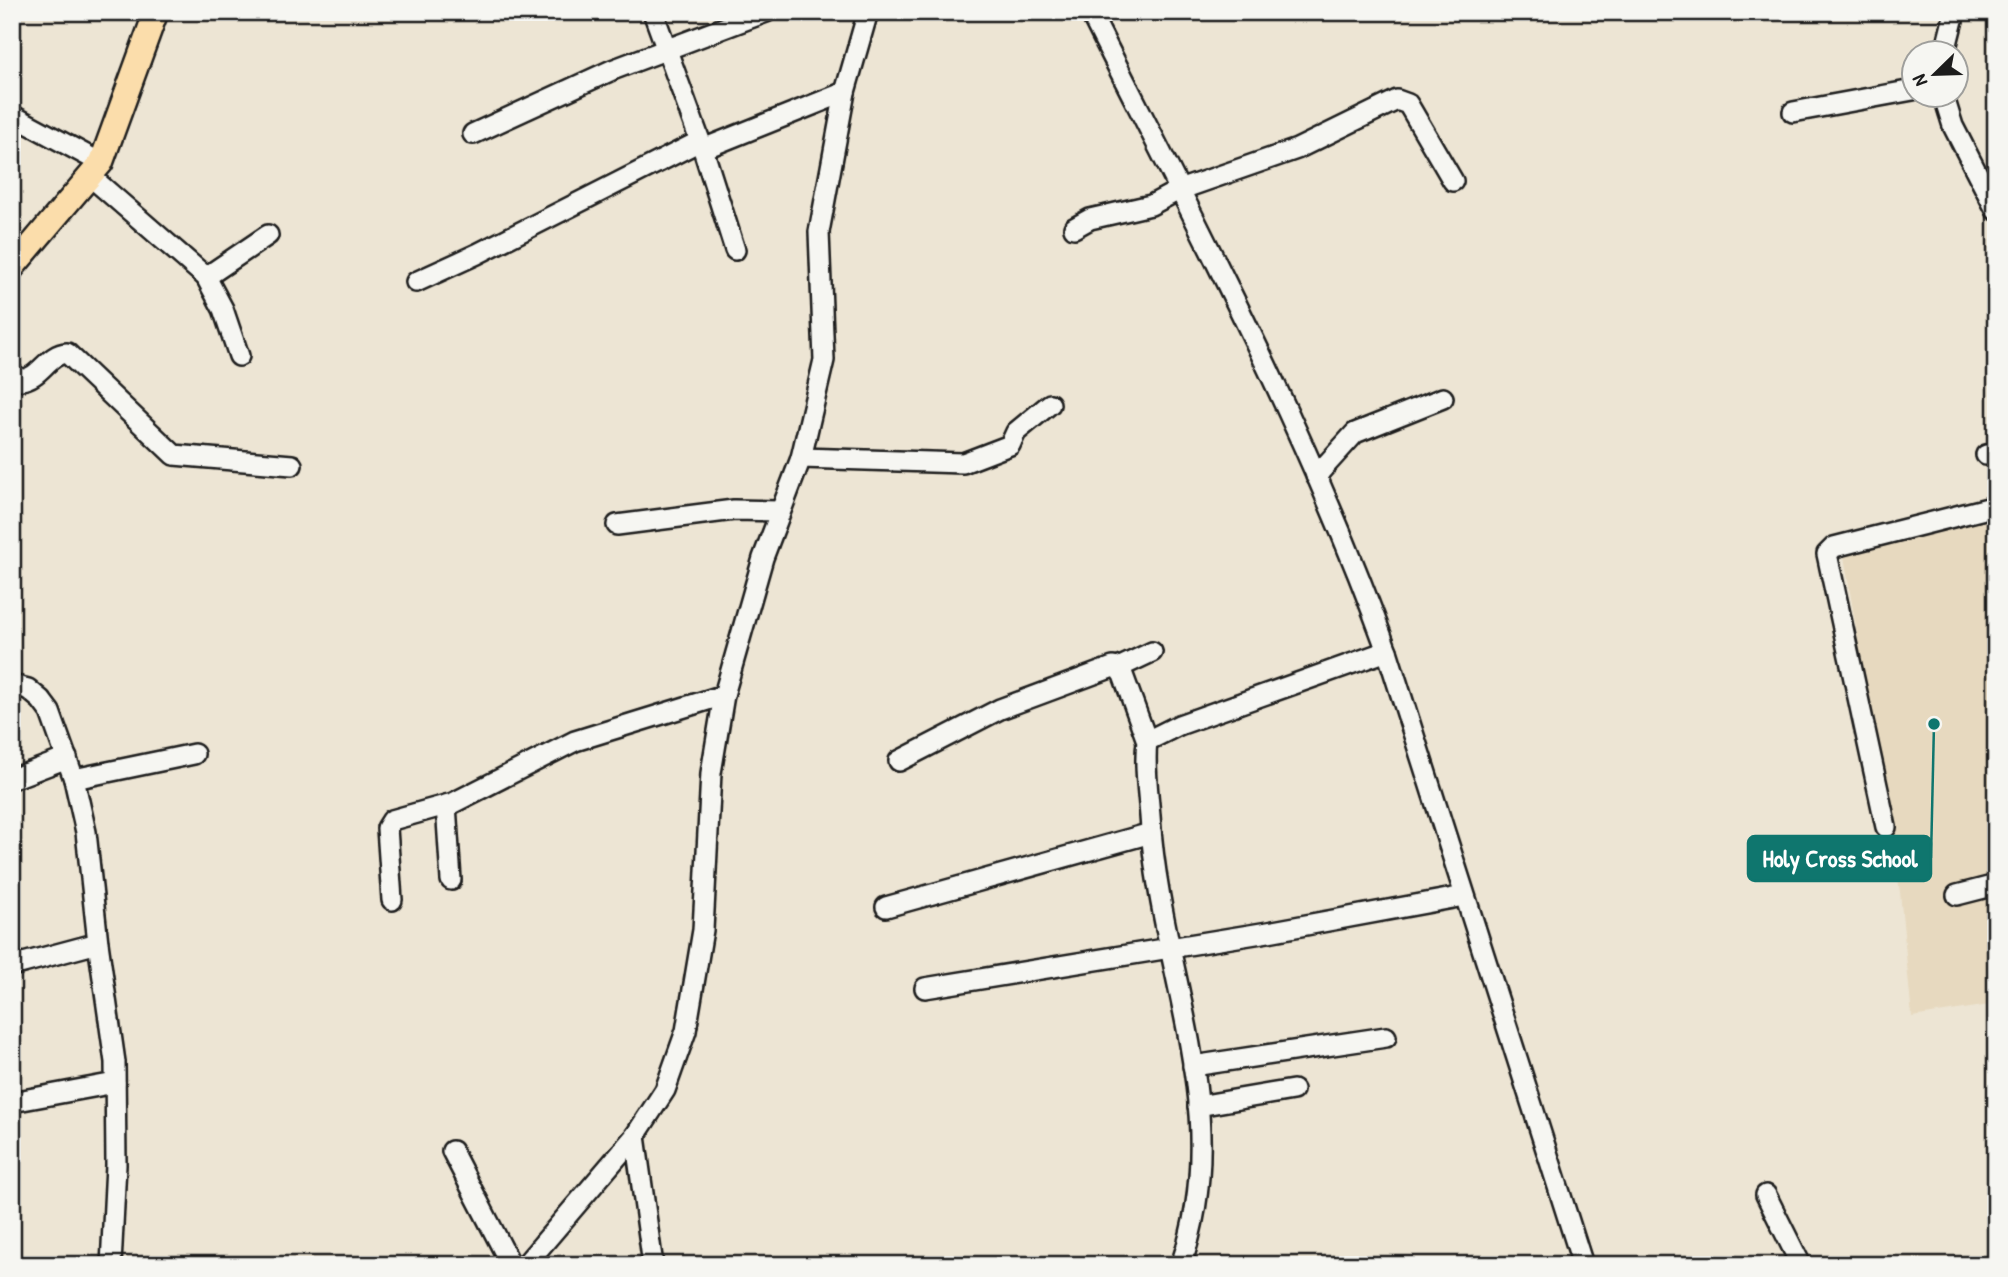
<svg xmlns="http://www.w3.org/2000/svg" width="2008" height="1277" font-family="'Patrick Hand',sans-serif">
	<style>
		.built { fill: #e7d9bf }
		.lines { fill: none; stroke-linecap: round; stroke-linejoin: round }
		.minor-casing { stroke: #1c1c1c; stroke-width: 24 }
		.major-casing { stroke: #1c1c1c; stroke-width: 28 }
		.minor { stroke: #f6f6f2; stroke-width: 19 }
		.major { stroke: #fbddab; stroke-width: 23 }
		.leader { fill: none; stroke: #0f766e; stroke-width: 2.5 }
		.callout-dot { fill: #0f766e; stroke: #f6f6f2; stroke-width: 2.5 }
		.callout { fill: #0f766e; stroke: #0f766e; stroke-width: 2.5 }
		.callout-label { font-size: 24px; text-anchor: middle; font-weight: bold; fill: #fff }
	</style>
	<rect width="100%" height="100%" fill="#ede5d4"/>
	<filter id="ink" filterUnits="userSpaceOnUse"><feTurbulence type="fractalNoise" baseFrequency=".0143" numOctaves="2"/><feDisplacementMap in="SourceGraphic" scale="14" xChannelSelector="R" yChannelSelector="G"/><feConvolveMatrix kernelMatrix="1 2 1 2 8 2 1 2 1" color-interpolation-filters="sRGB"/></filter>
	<g filter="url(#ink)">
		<path class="built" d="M1996 510V1004L1912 1017 1900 892 1844 556Z"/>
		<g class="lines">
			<g class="minor-casing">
				<g id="minor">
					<path d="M653 12 703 149 735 250"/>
					<path d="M1090 12C1195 221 1307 430 1387 651L1583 1265"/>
					<path d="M1945 52 1955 12"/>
					<path d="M1943 94 1953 126 1996 210"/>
					<path d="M1793 112 1913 90"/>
					<path d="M12 115 101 163"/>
					<path d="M473 134 612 70 766 12"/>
					<path d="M703 149 845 92"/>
					<path d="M90 176 206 277 223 309 239 356"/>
					<path d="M1074 228 1090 219 1151 205 1179 190 1297 149 1397 100 1408 104 1453 181"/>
					<path d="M206 277 268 235"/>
					<path d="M416 282 477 254 700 141"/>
					<path d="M12 373 21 380C41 378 47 354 67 353L174 455 292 465"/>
					<path d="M1986 455 1996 453"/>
					<path d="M801 458 963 463 1010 445 1016 432 1050 404"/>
					<path d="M1316 476 1355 433 1443 398"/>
					<path d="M617 525 734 510 778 511"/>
					<path d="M1118 668 1152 652"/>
					<path d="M12 685 28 689 41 700 50 712 74 779 86 832 98 943 115 1062 116 1165 111 1265"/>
					<path d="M899 761 1000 709 1113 667 1118 668 1123 675 1147 741"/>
					<path d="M12 779 67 758"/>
					<path d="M74 779 194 754"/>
					<path d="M446 805 451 880"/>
					<path d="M1886 827 1827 554 1834 547 1996 506"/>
					<path d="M1957 895 1996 885"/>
					<path d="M392 900 387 828 392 820 453 803 575 741 724 695"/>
					<path d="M886 907 1151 833"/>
					<path d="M12 966 98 943"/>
					<path d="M925 988 1268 932 1464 896"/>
					<path d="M1193 1066 1386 1037"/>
					<path d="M12 1102 115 1083"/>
					<path d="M1198 1106 1293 1090"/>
					<path d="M635 1136 653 1265"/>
					<path d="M452 1151 511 1265"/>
					<path d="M1766 1195 1801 1265"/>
					<path d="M525 1265 635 1136 665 1090 686 1031 703 930 711 773 724 695 763 558 801 458 824 360 819 232 845 92 868 12"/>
					<path d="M1181 1265C1235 1109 1159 971 1150 816 1148 791 1144 765 1147 741L1179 725 1387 651"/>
				</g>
			</g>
			<g class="major-casing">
				<path id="major" d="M12 268 101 163 156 12"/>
			</g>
			<use href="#minor" class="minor"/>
			<use href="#major" class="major"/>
		</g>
	</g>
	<path class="leader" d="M1934 724L1931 858"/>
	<circle class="callout-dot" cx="1934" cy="724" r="7"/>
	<rect class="callout" x="1748" y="836" width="183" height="45" rx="7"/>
	<g class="callout-label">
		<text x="1840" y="867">Holy Cross School</text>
	</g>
	<rect width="2008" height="1277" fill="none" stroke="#f6f6f2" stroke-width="42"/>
	<rect x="21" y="21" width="1966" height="1235" fill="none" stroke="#1c1c1c" stroke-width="2.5" filter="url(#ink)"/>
	<g transform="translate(1935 74) rotate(247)"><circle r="33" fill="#f6f6f2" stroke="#9f9f9c" stroke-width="2"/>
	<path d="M0-5L12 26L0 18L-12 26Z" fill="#1c1c1c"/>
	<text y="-10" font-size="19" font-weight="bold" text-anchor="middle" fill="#1c1c1c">N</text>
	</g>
</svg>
